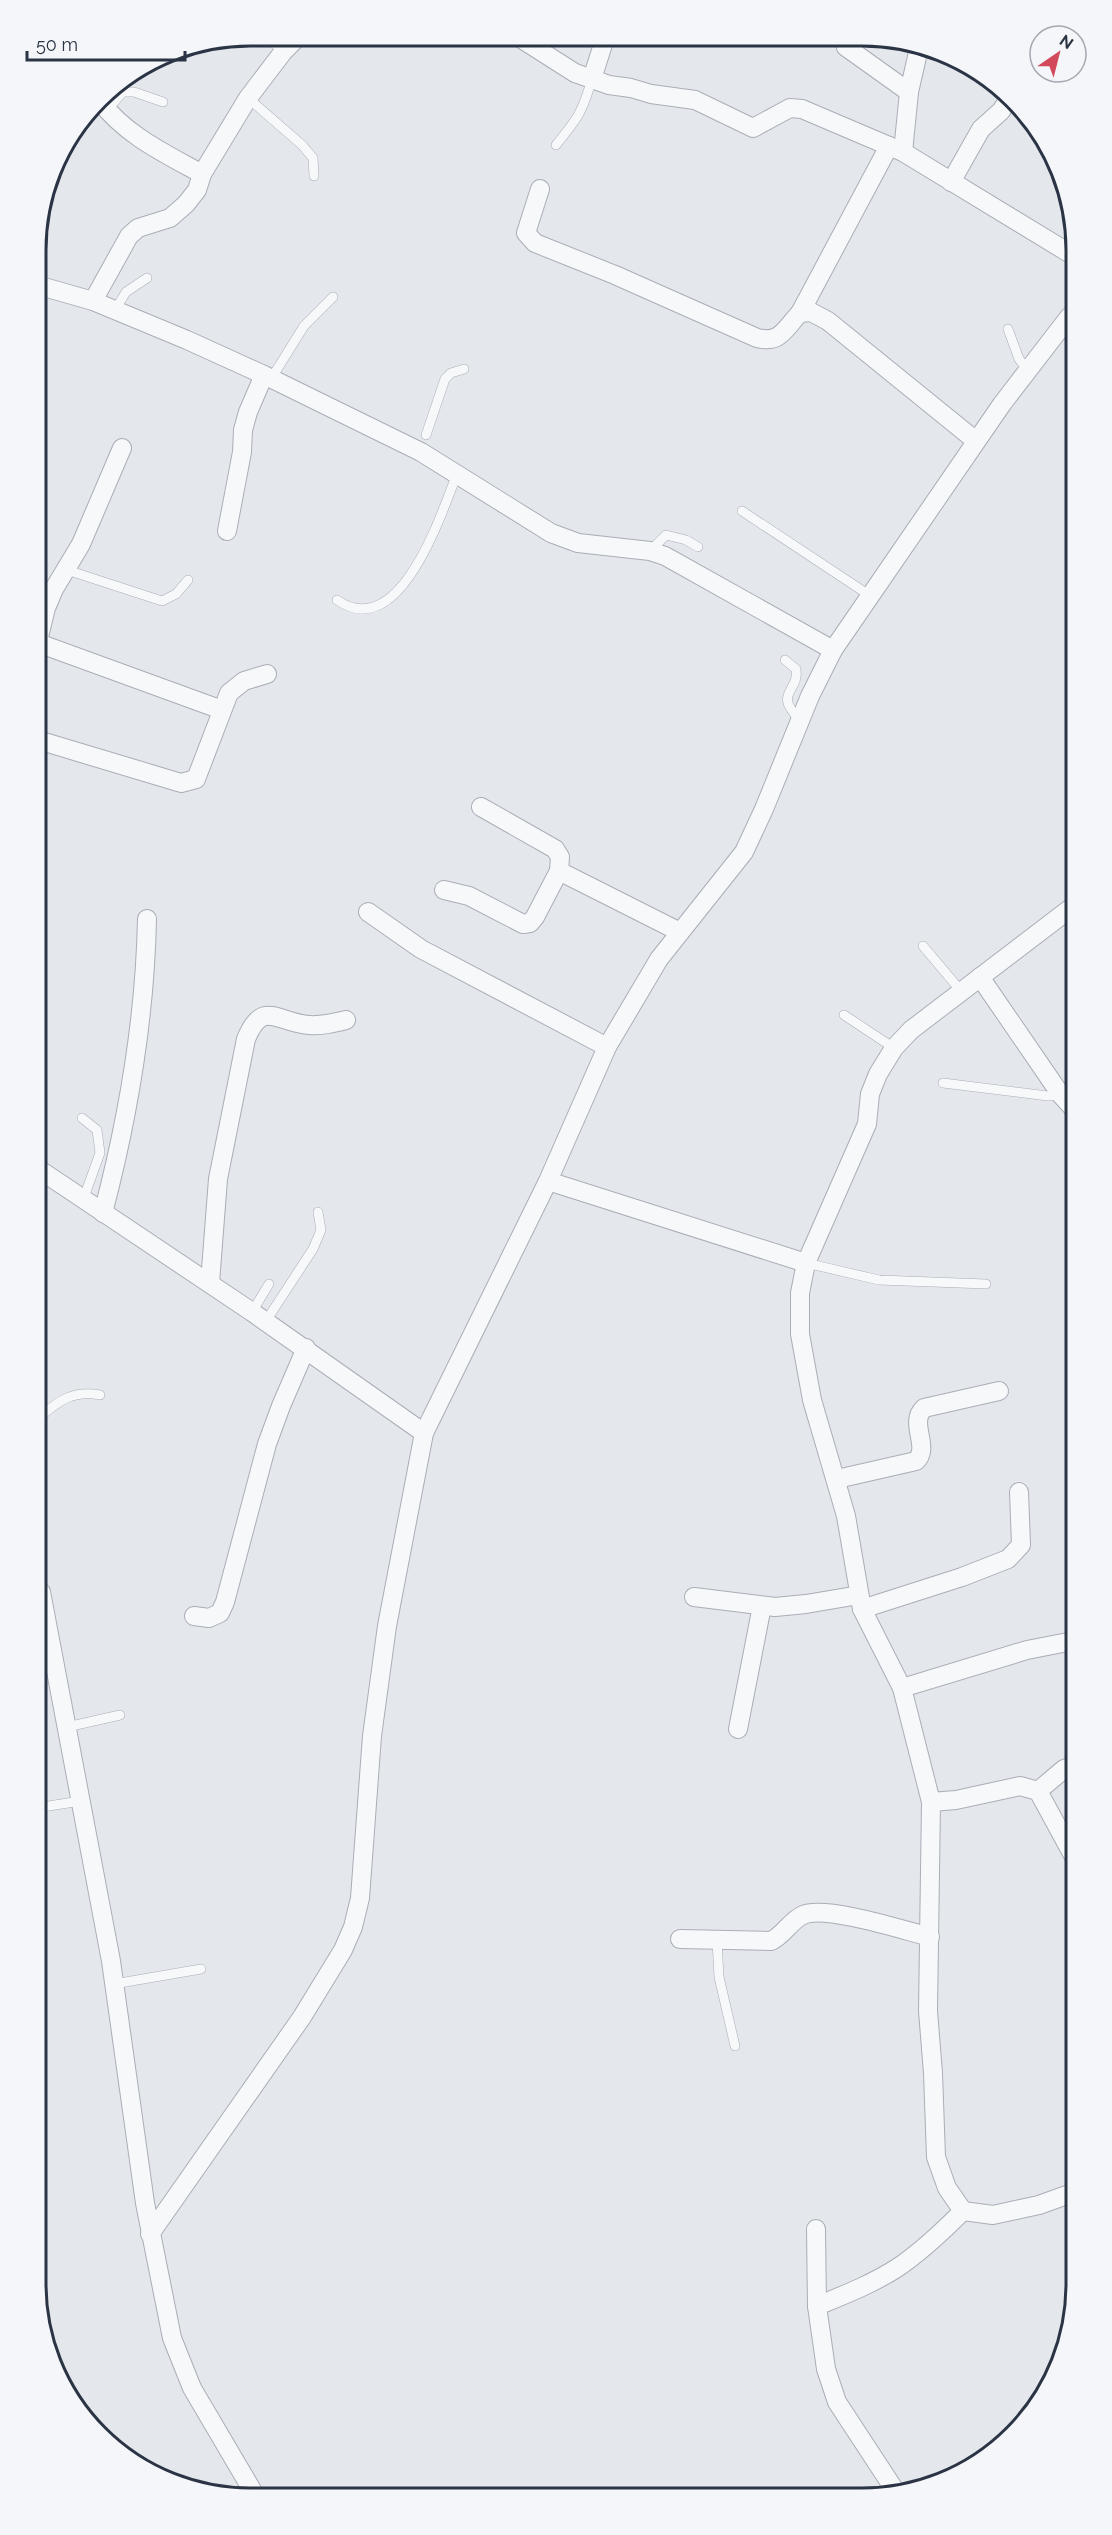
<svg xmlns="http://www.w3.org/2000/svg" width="1112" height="2535" font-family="Raleway,sans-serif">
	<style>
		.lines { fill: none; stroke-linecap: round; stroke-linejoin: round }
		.lane-casing { stroke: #a9aeb7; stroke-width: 10 }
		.street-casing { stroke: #a9aeb7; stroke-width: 20 }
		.lane { stroke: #f7f8fa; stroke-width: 9 }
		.street { stroke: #f7f8fa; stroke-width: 18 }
		.rim { fill: none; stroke: #2b3445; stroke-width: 3 }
	</style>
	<rect width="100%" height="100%" fill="#e4e7ec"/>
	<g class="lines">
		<g class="lane-casing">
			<g id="lane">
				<path d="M267 36 283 52"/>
				<path d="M248 98 302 145 313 158 314 176"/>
				<path d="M107 110 123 92H134L163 102"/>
				<path d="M556 145C578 118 582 113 592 79"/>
				<path d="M115 310 126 292 147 278"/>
				<path d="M1008 329 1019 359 1028 370"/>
				<path d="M271 379 304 326 333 297"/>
				<path d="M426 435 445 379 451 373 464 369"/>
				<path d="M742 511 869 595"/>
				<path d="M650 551 666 535 686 540 698 547"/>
				<path d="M67 570 162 601 176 594 188 580"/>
				<path d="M337 600C400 644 441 514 457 474"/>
				<path d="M785 660 796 669C800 692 772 692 800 720"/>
				<path d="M923 946 961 991"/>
				<path d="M844 1015 894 1048"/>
				<path d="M943 1083 1048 1096 1061 1095"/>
				<path d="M82 1118 97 1130 100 1153 83 1200"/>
				<path d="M806 1263 879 1280 986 1284"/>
				<path d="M252 1312 269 1284"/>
				<path d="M266 1321 313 1249 321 1230 318 1212"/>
				<path d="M40 1417C59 1400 74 1390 100 1395"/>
				<path d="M67 1727 120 1715"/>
				<path d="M42 1807 81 1801"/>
				<path d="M717 1941 719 1977 735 2046"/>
				<path d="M114 1984 201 1969"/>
				<path d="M974 2466 986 2458"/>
			</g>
		</g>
		<g class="street-casing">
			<g id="street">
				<path d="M520 38 575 73 609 85 631 88 651 94 695 100 753 128 790 108 802 109 903 152 1069 253"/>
				<path d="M848 40 846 47 909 92"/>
				<path d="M592 79 605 38"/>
				<path d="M100 101C125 135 166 154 202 174"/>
				<path d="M903 152 909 92 919 48"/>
				<path d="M951 182 981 129 1001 111 1010 97"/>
				<path d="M540 189 526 233 535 243 615 275 757 338C781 344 785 328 800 313L811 312 828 321 976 441"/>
				<path d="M37 285 93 301 187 340 264 375 421 452 551 533 578 543 650 551 665 556 833 650"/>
				<path d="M93 301 129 236 138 228 170 218 186 204 197 190 202 174 248 98 283 52 299 36"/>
				<path d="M800 313 889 146"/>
				<path d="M227 531 242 452 243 430 248 412 264 375"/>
				<path d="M38 641 46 608 54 589 81 544 122 448"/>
				<path d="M38 643 222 710"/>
				<path d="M38 740 181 783 196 779 229 693 244 681 267 674"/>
				<path d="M481 807 555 849 560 857 559 871"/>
				<path d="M444 890 469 896 523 924 530 923 535 917 559 871 680 932"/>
				<path d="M1071 908 911 1030 894 1048 878 1074 870 1094 867 1124 806 1263 800 1293V1334L812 1400 846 1516 862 1609 902 1688 931 1802 956 1800 1020 1786 1038 1791 1074 1857"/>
				<path d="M368 912 421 949 607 1047"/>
				<path d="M980 977 1061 1095 1072 1107"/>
				<path d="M40 1170 252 1312 424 1433"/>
				<path d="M548 1181 806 1263"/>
				<path d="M103 1213C128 1118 145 1018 147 919"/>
				<path d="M210 1283 218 1179 246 1039C263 998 277 1023 309 1025 322 1026 334 1023 346 1020"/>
				<path d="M837 1479 916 1461C931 1447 908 1423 924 1408L999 1391"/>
				<path d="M41 1592 111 1961 145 2203 172 2338 192 2388 255 2495"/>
				<path d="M694 1597 775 1607 806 1604 859 1595"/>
				<path d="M862 1609 962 1577 1008 1559 1021 1545 1019 1492"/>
				<path d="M194 1616 209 1618 220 1613 225 1602 267 1444 281 1406 306 1348"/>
				<path d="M902 1688 1027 1650 1073 1641"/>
				<path d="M738 1729 762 1606"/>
				<path d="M1038 1791 1064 1769 1074 1765"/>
				<path d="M931 1802 928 2011 933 2073 936 2157 947 2188 963 2211 993 2215 1039 2205 1075 2192"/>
				<path d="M680 1939 771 1941C784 1935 790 1921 803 1915 825 1905 903 1930 930 1937"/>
				<path d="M816 2229 817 2306 826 2369 837 2402 896 2492"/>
				<path d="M150 2234 302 2017 343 1950 353 1927 360 1898 372 1736 387 1626 424 1433 548 1181 607 1047 659 959 744 852 764 809 810 696 833 650 1002 404 1069 317"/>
				<path d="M817 2306C844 2295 872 2284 897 2268 921 2252 942 2232 963 2211"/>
			</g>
		</g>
		<use href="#lane" class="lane"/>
		<use href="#street" class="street"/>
	</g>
	<path d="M0 0H1112V2535H0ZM250 46H862A204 204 0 0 1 1066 250V2284A204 204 0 0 1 862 2488H250A204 204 0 0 1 46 2284V250A204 204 0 0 1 250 46Z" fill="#f4f6f9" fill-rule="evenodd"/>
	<path class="rim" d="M250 46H862A204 204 0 0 1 1066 250V2284A204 204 0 0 1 862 2488H250A204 204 0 0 1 46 2284V250A204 204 0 0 1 250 46Z"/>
	<g transform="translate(1058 54) rotate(35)"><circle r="28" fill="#f4f6f9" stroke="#a4a8b1" stroke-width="1.5"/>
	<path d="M0-4.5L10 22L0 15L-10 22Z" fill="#d1495b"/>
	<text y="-9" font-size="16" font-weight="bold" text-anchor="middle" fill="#2b3445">N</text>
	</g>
	<path d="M27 51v9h158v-9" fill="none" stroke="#2b3445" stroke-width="3"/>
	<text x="36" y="51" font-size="18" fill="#2b3445" stroke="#f4f6f9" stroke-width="4.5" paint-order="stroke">50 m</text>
</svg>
